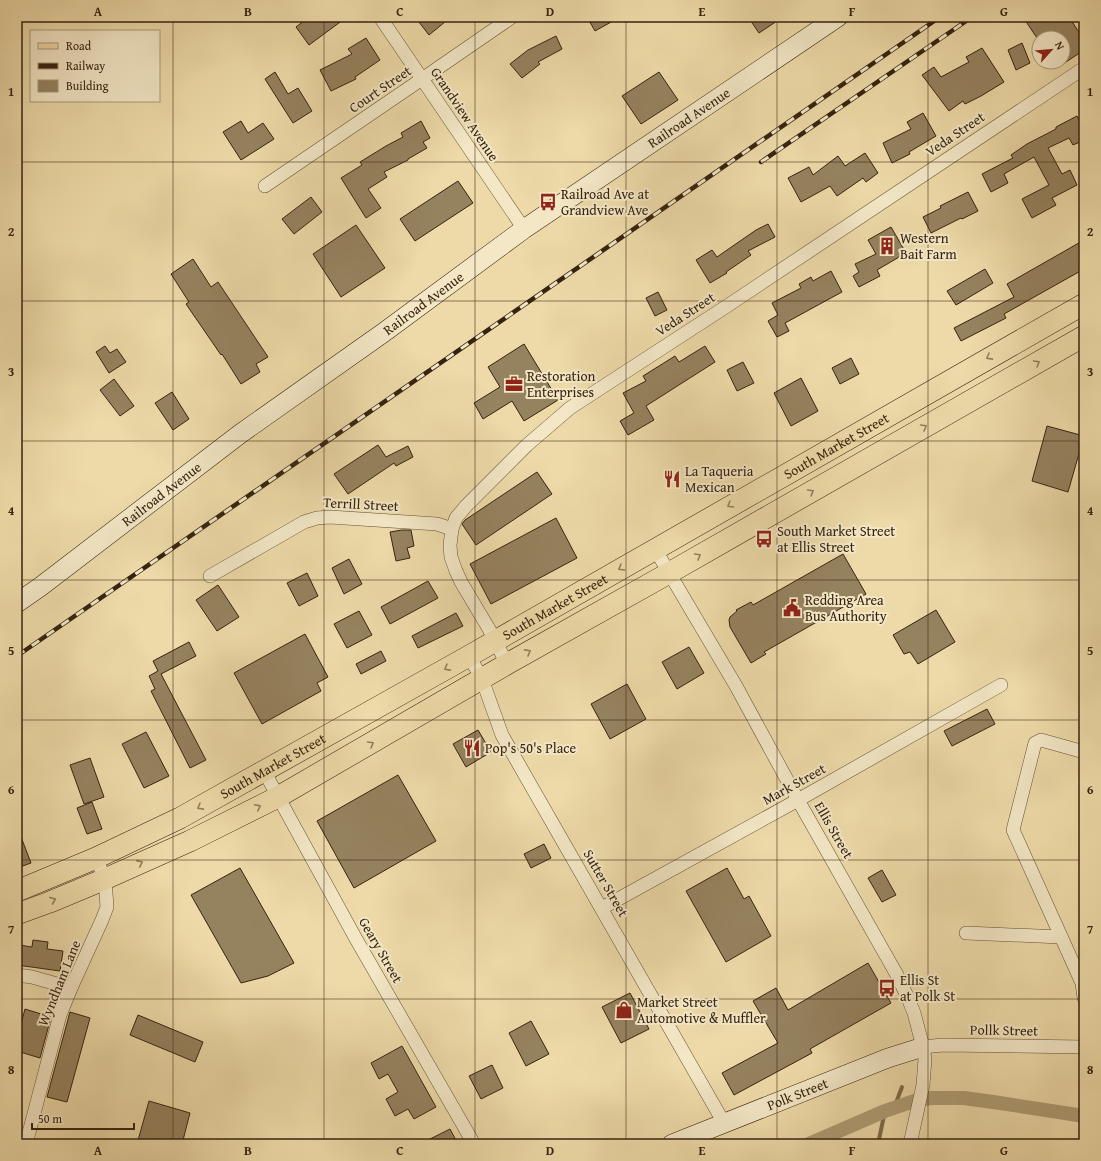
<svg xmlns="http://www.w3.org/2000/svg" width="1101" height="1161" font-family="'Gentium Book Plus',serif">
	<style>
		.lines { fill: none; stroke-linecap: round; stroke-linejoin: round }
		.stream { stroke: #7f6c4c; stroke-width: 4 }
		.canal { stroke: #af9c74; stroke-width: 14 }
		.building { fill: #95825f; stroke: #36230f }
		.street-casing { stroke: #645135; stroke-width: 14 }
		.secondary-casing { stroke: #36230f; stroke-width: 20 }
		.primary-casing { stroke: #36230f; stroke-width: 22 }
		.street { stroke: #f3e7c6; stroke-width: 13 }
		.secondary { stroke: #f3e7c6; stroke-width: 19 }
		.primary { stroke: #eddaa8; stroke-width: 21 }
		.rail-casing { stroke: #36230f; stroke-width: 4.5 }
		.rail { stroke: #f3e7c6; stroke-width: 3; stroke-dasharray: 9; stroke-linecap: butt }
		.oneway { stroke: #927e5c }
		.grid { fill: none; stroke: #36230f; stroke-width: 1; stroke-opacity: 0.55 }
		.labels { text-anchor: middle; stroke-width: 4; stroke-linejoin: round; paint-order: stroke }
		.street-label { font-size: 14px; fill: #36230f; stroke: #f3e7c6 }
		.poi-label { font-size: 14px; fill: #36230f; stroke: #f3e7c6; text-anchor: start }
		.neatline { fill: none; stroke: #36230f; stroke-width: 1.5 }
		.grid-label { font-size: 13px; text-anchor: middle; font-weight: bold; fill: #36230f }
	</style>
	<rect width="100%" height="100%" fill="#eddaa8"/>
	<filter id="stains"><feTurbulence type="fractalNoise" baseFrequency=".005" numOctaves="4"/><feColorMatrix values="0 0 0 0 .2 0 0 0 0 .09 0 0 0 0 .02 0 0 0 .5 -.17"/></filter>
	<radialGradient id="worn" r=".72"><stop offset=".6" stop-color="#630" stop-opacity="0"/><stop offset="1" stop-color="#630" stop-opacity=".3"/></radialGradient>
	<g class="lines">
		<g class="stream">
			<path d="M894 1108 902 1087"/>
			<path d="M878 1144 885 1111"/>
		</g>
		<path class="canal" d="M809 1144 885 1111 917 1100 931 1098H964L1000 1103 1084 1116"/>
	</g>
	<g class="building">
		<path d="M309 17H347L309 45 296 27Z"/>
		<path d="M415 17H451L429 35Z"/>
		<path d="M587 17H620L595 31Z"/>
		<path d="M748 17H783L759 33Z"/>
		<path d="M1023 17H1069L1084 40V50L1063 64V38H1037Z"/>
		<path d="M556 36 562 49 538 62 540 64 522 78 510 64 528 50Z"/>
		<path d="M366 38 380 60 355 77 356 79 331 91 320 70 352 54 348 49Z"/>
		<path d="M1022 43 1030 63 1016 70 1008 50Z"/>
		<path d="M982 48 1004 82 981 96 965 104 963 101 949 111 922 75 934 67 941 77 969 62 966 57Z"/>
		<path d="M275 72 288 94 298 88 312 111 293 123 265 79Z"/>
		<path d="M659 72 678 100 641 124 622 96Z"/>
		<path d="M923 113 936 136 909 152 910 154 892 163 883 143 911 129 907 122Z"/>
		<path d="M1077 116 1084 130V140L1073 145 1069 138 1048 148 1062 174 1070 170 1077 185 1052 198 1056 205 1032 218 1022 199 1049 185 1034 157 1004 174 1008 183 991 192 982 174 1013 158 1011 155 1027 144 1056 129V127Z"/>
		<path d="M241 121 248 133 263 123 274 139 241 160 223 132Z"/>
		<path d="M421 121 430 138 423 142 427 148 408 159V160L384 172 387 177 368 189 381 208 366 218 341 178 362 165 360 162 386 146 403 137 401 133Z"/>
		<path d="M865 153 878 173 866 182 863 178 837 196 830 186 801 202 788 178 809 167 813 175 838 156 845 166Z"/>
		<path d="M458 181 473 203 415 241 400 219Z"/>
		<path d="M968 192 978 211 962 219 961 218 931 233 923 217 941 208 940 206Z"/>
		<path d="M311 197 322 212 294 234 282 219Z"/>
		<path d="M768 224 775 237 748 251 751 255 726 272 727 273 710 283 696 260 712 250 717 257 756 230Z"/>
		<path d="M356 225 385 268 341 297 313 254Z"/>
		<path d="M891 227 906 253 877 270 880 276 859 287 853 276 859 272 855 264 876 254 868 240Z"/>
		<path d="M1084 240V269L1004 314 1006 318 961 341 954 328 1014 297 1007 284Z"/>
		<path d="M193 259 211 287 218 282 268 357 256 364 260 372 241 384 222 354 221 355 186 304 189 302 171 274Z"/>
		<path d="M985 269 993 283 956 305 947 291Z"/>
		<path d="M831 271 842 292 785 323 789 331 777 337 768 321 778 315 772 303 801 288 799 284 811 277 813 281Z"/>
		<path d="M658 292 667 310 655 316 646 298Z"/>
		<path d="M524 344 558 400 524 421 512 401 483 419 474 403 500 387 488 367Z"/>
		<path d="M105 346 110 353 117 349 126 362 109 373 96 352Z"/>
		<path d="M705 346 715 362 646 406 654 420 628 435 620 421 634 413 623 393 646 381 643 376 675 356 679 362Z"/>
		<path d="M851 358 859 374 840 384 832 368Z"/>
		<path d="M743 362 754 383 737 391 727 370Z"/>
		<path d="M801 378 818 411 791 426 774 393Z"/>
		<path d="M114 379 134 406 120 416 100 390Z"/>
		<path d="M172 392 189 419 173 430 155 403Z"/>
		<path d="M1047 426 1084 436 1068 492 1032 481Z"/>
		<path d="M378 445 386 457 408 446 413 457 396 466 394 463 348 494 334 474Z"/>
		<path d="M537 472 552 494 476 545 462 524 465 520Z"/>
		<path d="M556 518 577 558 491 604 470 564Z"/>
		<path d="M402 530H411L414 546 407 548 410 558 396 561 390 532Z"/>
		<path d="M843 554 866 594 764 652 766 654 751 663 730 627 729 620 730 617 737 611 736 610 751 602 753 605Z"/>
		<path d="M349 559 362 584 344 594 332 568Z"/>
		<path d="M307 573 318 596 299 606 287 583Z"/>
		<path d="M428 581 438 598 390 624 381 607Z"/>
		<path d="M218 585 239 617 217 631 196 600Z"/>
		<path d="M936 610 955 642 918 664 910 652 904 654 893 635Z"/>
		<path d="M359 611 372 635 347 648 334 624Z"/>
		<path d="M456 613 463 626 418 648 412 636Z"/>
		<path d="M305 634 328 677 317 683 321 691 262 724 234 673Z"/>
		<path d="M189 642 196 656 161 674 206 760 190 768 151 691 155 689 149 676 158 671 153 661Z"/>
		<path d="M689 647 704 673 677 689 662 662Z"/>
		<path d="M381 651 386 661 361 674 356 664Z"/>
		<path d="M627 684 646 719 610 739 591 704Z"/>
		<path d="M987 709 995 724 952 746 944 731Z"/>
		<path d="M478 730 491 752 466 767 453 744Z"/>
		<path d="M146 732 169 776 144 788 122 744Z"/>
		<path d="M90 758 104 797 84 804 70 765Z"/>
		<path d="M398 775 436 841 354 888 317 821Z"/>
		<path d="M92 802 102 829 87 834 77 808Z"/>
		<path d="M17 829H18L31 863 17 868Z"/>
		<path d="M544 844 551 858 531 868 524 854Z"/>
		<path d="M240 868 294 963 268 976 241 983 191 895Z"/>
		<path d="M727 868 744 899 749 896 771 936 726 962 686 891Z"/>
		<path d="M882 870 896 895 882 902 868 878Z"/>
		<path d="M33 940 48 942 47 949 63 951 60 971 17 965 19 945 32 947Z"/>
		<path d="M868 963 891 1003 810 1049 812 1053 734 1095 722 1073 778 1043 753 1001 776 988 788 1010Z"/>
		<path d="M630 993 649 1029 621 1043 602 1007Z"/>
		<path d="M25 1009 51 1017 40 1058 17 1051V1039Z"/>
		<path d="M70 1012 90 1018 67 1102 47 1097Z"/>
		<path d="M138 1015 203 1042 195 1062 130 1035Z"/>
		<path d="M531 1021 549 1054 526 1066 509 1033Z"/>
		<path d="M402 1046 436 1107 414 1119 408 1109 395 1116 386 1099 398 1092 388 1074 379 1079 371 1063Z"/>
		<path d="M492 1065 503 1088 481 1099 469 1076Z"/>
		<path d="M149 1101 190 1113 182 1144H137Z"/>
		<path d="M450 1129 458 1144H420Z"/>
	</g>
	<g class="lines">
		<g class="street-casing">
			<g id="street">
				<path d="M380 17 524 229"/>
				<path d="M265 186 422 79 512 17"/>
				<path d="M655 549 736 686 798 800 897 975 908 998 914 1013 923 1047 925 1059 923 1085 910 1144"/>
				<path d="M210 576 304 522 317 518 330 517 437 524 452 529"/>
				<path d="M469 656 482 679 502 735 724 1123"/>
				<path d="M507 664 489 629 461 582 456 571 451 557 450 545 452 529 456 518 466 506 527 445 570 408 727 306 1084 68"/>
				<path d="M1084 752 1041 740 1035 743 1013 830 1082 983 1084 998"/>
				<path d="M264 771 356 939 474 1144"/>
				<path d="M602 908 798 800 1001 685"/>
				<path d="M966 933 1061 937"/>
				<path d="M17 975 32 977 71 988"/>
				<path d="M923 1047 943 1045 1084 1047"/>
				<path d="M26 1144 60 1015 71 988 102 920 107 907 105 879 96 858"/>
			</g>
		</g>
		<g class="secondary-casing">
			<g id="secondary">
				<path id="s1" d="M17 603 40 587 240 434 383 333 524 229 838 17"/>
				<path id="s2" d="M672 1144 888 1058 923 1047"/>
			</g>
		</g>
		<g class="primary-casing">
			<g id="primary">
				<path id="s3" d="M17 891 96 858 180 818 469 656 1084 304"/>
				<path d="M17 914 50 902 105 879 190 841 278 797 507 664 669 573 1084 336"/>
			</g>
		</g>
		<use href="#street" class="street"/>
		<use href="#secondary" class="secondary"/>
		<use href="#primary" class="primary"/>
		<g class="rail-casing">
			<g id="rail">
				<path d="M761 162 972 17"/>
				<path d="M17 656 940 17"/>
			</g>
		</g>
		<use href="#rail" class="rail"/>
	</g>
	<defs><path id="oneway-chevron" d="M-2-3.5L2.5 0L-2 3.5" fill="none" stroke-width="1.6" stroke-linecap="round" stroke-linejoin="round"/></defs>
	<g class="oneway">
		<use href="#oneway-chevron" transform="translate(989 357) rotate(151)"/>
		<use href="#oneway-chevron" transform="translate(1037 363) rotate(-30)"/>
		<use href="#oneway-chevron" transform="translate(924 427) rotate(-30)"/>
		<use href="#oneway-chevron" transform="translate(811 492) rotate(-30)"/>
		<use href="#oneway-chevron" transform="translate(730 505) rotate(150)"/>
		<use href="#oneway-chevron" transform="translate(698 556) rotate(-30)"/>
		<use href="#oneway-chevron" transform="translate(621 568) rotate(150)"/>
		<use href="#oneway-chevron" transform="translate(528 652) rotate(-29)"/>
		<use href="#oneway-chevron" transform="translate(447 668) rotate(151)"/>
		<use href="#oneway-chevron" transform="translate(371 744) rotate(-30)"/>
		<use href="#oneway-chevron" transform="translate(200 807) rotate(151)"/>
		<use href="#oneway-chevron" transform="translate(258 807) rotate(-27)"/>
		<use href="#oneway-chevron" transform="translate(140 863) rotate(-24)"/>
		<use href="#oneway-chevron" transform="translate(53 900) rotate(-22)"/>
	</g>
	<path class="grid" d="M173 17V1144M324 17V1144M475 17V1144M626 17V1144M777 17V1144M928 17V1144M17 162H1084M17 301H1084M17 441H1084M17 580H1084M17 720H1084M17 860H1084M17 999H1084"/>
	<defs>
		<g id="bus-bare" transform="scale(1.38)"><path d="M-5-6H5V4H4V6H2V4H-2V6H-4V4H-5ZM-3.5-4V0h7V-4ZM-3.5 1.2v1.5H-2V1.2ZM2 1.2v1.5H3.5V1.2Z" fill="#8f2418" stroke="#f3e7c6" stroke-width="2.5" paint-order="stroke"/></g>
		<g id="building-bare" transform="scale(1.38)"><path d="M-4-6H4V6H1V3H-1V6H-4ZM-2.5-4.3h1.7v1.8h-1.7ZM.8-4.3h1.7v1.8H.8ZM-2.5-1h1.7V.8h-1.7ZM.8-1h1.7V.8H.8Z" fill="#8f2418" stroke="#f3e7c6" stroke-width="2.5" paint-order="stroke"/></g>
		<g id="office-bare" transform="scale(1.38)"><path d="M-6-3h4V-5.5h4V-3h4V5H-6ZM-1-4.5V-3h2v-1.5ZM-6 0V1H6V0Z" fill="#8f2418" stroke="#f3e7c6" stroke-width="2.5" paint-order="stroke"/></g>
		<g id="restaurant-bare" transform="scale(1.38)"><path d="M-5-6h1v4h1v-4h1v4h1v-4h1v5L-1.5 .5V6h-2V.5L-5-1ZM5-6V6H3V1.5H1.5Q1.5-4 5-6Z" fill="#8f2418" stroke="#f3e7c6" stroke-width="2.5" paint-order="stroke"/></g>
		<g id="civic-bare" transform="scale(1.38)"><path d="M-.6-6.5H3V-4.5H.6V-3L4-1V1h2V6H-6V1h2V-1L-.6-3ZM-1.2 2.5V6h2.4V2.5Z" fill="#8f2418" stroke="#f3e7c6" stroke-width="2.5" paint-order="stroke"/></g>
		<g id="shop-bare" transform="scale(1.38)"><path d="M-5-2.5h2.3a2.7 3.5 0 0 1 5.4 0H5L5.5 6h-11ZM-1.5-2.5h3a1.5 2.3 0 0 0-3 0Z" fill="#8f2418" stroke="#f3e7c6" stroke-width="2.5" paint-order="stroke"/></g>
	</defs>
	<g fill-rule="evenodd">
		<use href="#bus-bare" x="548" y="202"/>
		<use href="#building-bare" x="887" y="246"/>
		<use href="#office-bare" x="514" y="384"/>
		<use href="#restaurant-bare" x="672" y="479"/>
		<use href="#bus-bare" x="764" y="539"/>
		<use href="#civic-bare" x="792" y="608"/>
		<use href="#restaurant-bare" x="472" y="748"/>
		<use href="#bus-bare" x="887" y="988"/>
		<use href="#shop-bare" x="624" y="1010"/>
	</g>
	<g class="labels">
		<g class="street-label">
			<text transform="translate(380 89) rotate(-34)" y="5">Court Street</text>
			<text transform="translate(465 114) rotate(56)" y="5">Grandview Avenue</text>
			<text dy="5" stroke="none"><textPath href="#s1" startOffset="829">Railroad Avenue</textPath></text>
			<text transform="translate(955 134) rotate(-34)" y="5">Veda Street</text>
			<text dy="5" stroke="none"><textPath href="#s1" startOffset="505">Railroad Avenue</textPath></text>
			<text transform="translate(685 314) rotate(-33)" y="5">Veda Street</text>
			<text dy="5" stroke="none"><textPath href="#s3" startOffset="933">South Market Street</textPath></text>
			<text dy="5" stroke="none"><textPath href="#s1" startOffset="181">Railroad Avenue</textPath></text>
			<text transform="translate(361 504) rotate(3)" y="5">Terrill Street</text>
			<text dy="5" stroke="none"><textPath href="#s3" startOffset="609">South Market Street</textPath></text>
			<text dy="5" stroke="none"><textPath href="#s3" startOffset="285">South Market Street</textPath></text>
			<text transform="translate(794 784) rotate(-29)" y="5">Mark Street</text>
			<text transform="translate(834 830) rotate(60)" y="5">Ellis Street</text>
			<text transform="translate(606 883) rotate(60)" y="5">Sutter Street</text>
			<text transform="translate(381 950) rotate(60)" y="5">Geary Street</text>
			<text transform="translate(59 983) rotate(-68)" y="5">Wyndham Lane</text>
			<text transform="translate(1004 1030) rotate(1)" y="5">Pollk Street</text>
			<text dy="5" stroke="none"><textPath href="#s2" startOffset="135">Polk Street</textPath></text>
		</g>
		<g class="poi-label">
			<text x="561" y="199">Railroad Ave at<tspan x="561" dy="16">Grandview Ave</tspan></text>
			<text x="900" y="243">Western<tspan x="900" dy="16">Bait Farm</tspan></text>
			<text x="527" y="381">Restoration<tspan x="527" dy="16">Enterprises</tspan></text>
			<text x="685" y="476">La Taqueria<tspan x="685" dy="16">Mexican</tspan></text>
			<text x="777" y="536">South Market Street<tspan x="777" dy="16">at Ellis Street</tspan></text>
			<text x="805" y="605">Redding Area<tspan x="805" dy="16">Bus Authority</tspan></text>
			<text x="485" y="753">Pop's 50's Place</text>
			<text x="900" y="985">Ellis St<tspan x="900" dy="16">at Polk St</tspan></text>
			<text x="637" y="1007">Market Street<tspan x="637" dy="16">Automotive &amp; Muffler</tspan></text>
		</g>
	</g>
	<rect width="1101" height="1161" fill="none" stroke="#eddaa8" stroke-width="44"/>
	<rect x="30" y="30" width="130" height="72" fill="#f3e7c6" stroke="#a7997d"/>
	<rect x="38" y="43" width="20" height="6" fill="#eddaa8" stroke="#a7997d"/>
	<text x="66" y="50" font-size="12" fill="#36230f">Road</text>
	<rect x="38" y="63" width="20" height="6" fill="#36230f" stroke="#a7997d"/>
	<text x="66" y="70" font-size="12" fill="#36230f">Railway</text>
	<rect x="38" y="80" width="20" height="12" fill="#95825f" stroke="#a7997d"/>
	<text x="66" y="90" font-size="12" fill="#36230f">Building</text>
	<g transform="translate(1051 50) rotate(63)"><circle r="19" fill="#f3e7c6" stroke="#a7997d"/>
	<path d="M0-3L7 15L0 10L-7 15Z" fill="#8f2418"/>
	<text y="-6" font-size="11" font-weight="bold" text-anchor="middle" fill="#36230f">N</text>
	</g>
	<path d="M32 1123v6h102v-6" fill="none" stroke="#36230f" stroke-width="2"/>
	<text x="38" y="1123" font-size="12" fill="#36230f" stroke="#f3e7c6" stroke-width="3" paint-order="stroke">50 m</text>
	<rect x="22" y="22" width="1057" height="1117" class="neatline"/>
	<g class="grid-label">
		<text x="98" y="16">A</text>
		<text x="248" y="16">B</text>
		<text x="400" y="16">C</text>
		<text x="550" y="16">D</text>
		<text x="702" y="16">E</text>
		<text x="852" y="16">F</text>
		<text x="1004" y="16">G</text>
		<text x="11" y="96">1</text>
		<text x="1090" y="96">1</text>
		<text x="11" y="236">2</text>
		<text x="1090" y="236">2</text>
		<text x="11" y="376">3</text>
		<text x="1090" y="376">3</text>
		<text x="11" y="515">4</text>
		<text x="1090" y="515">4</text>
		<text x="11" y="655">5</text>
		<text x="1090" y="655">5</text>
		<text x="11" y="794">6</text>
		<text x="1090" y="794">6</text>
		<text x="11" y="934">7</text>
		<text x="1090" y="934">7</text>
		<text x="11" y="1074">8</text>
		<text x="1090" y="1074">8</text>
		<text x="98" y="1155">A</text>
		<text x="248" y="1155">B</text>
		<text x="400" y="1155">C</text>
		<text x="550" y="1155">D</text>
		<text x="702" y="1155">E</text>
		<text x="852" y="1155">F</text>
		<text x="1004" y="1155">G</text>
	</g>
	<rect width="100%" height="100%" filter="url(#stains)"/>
	<rect width="100%" height="100%" fill="url(#worn)"/>
</svg>
